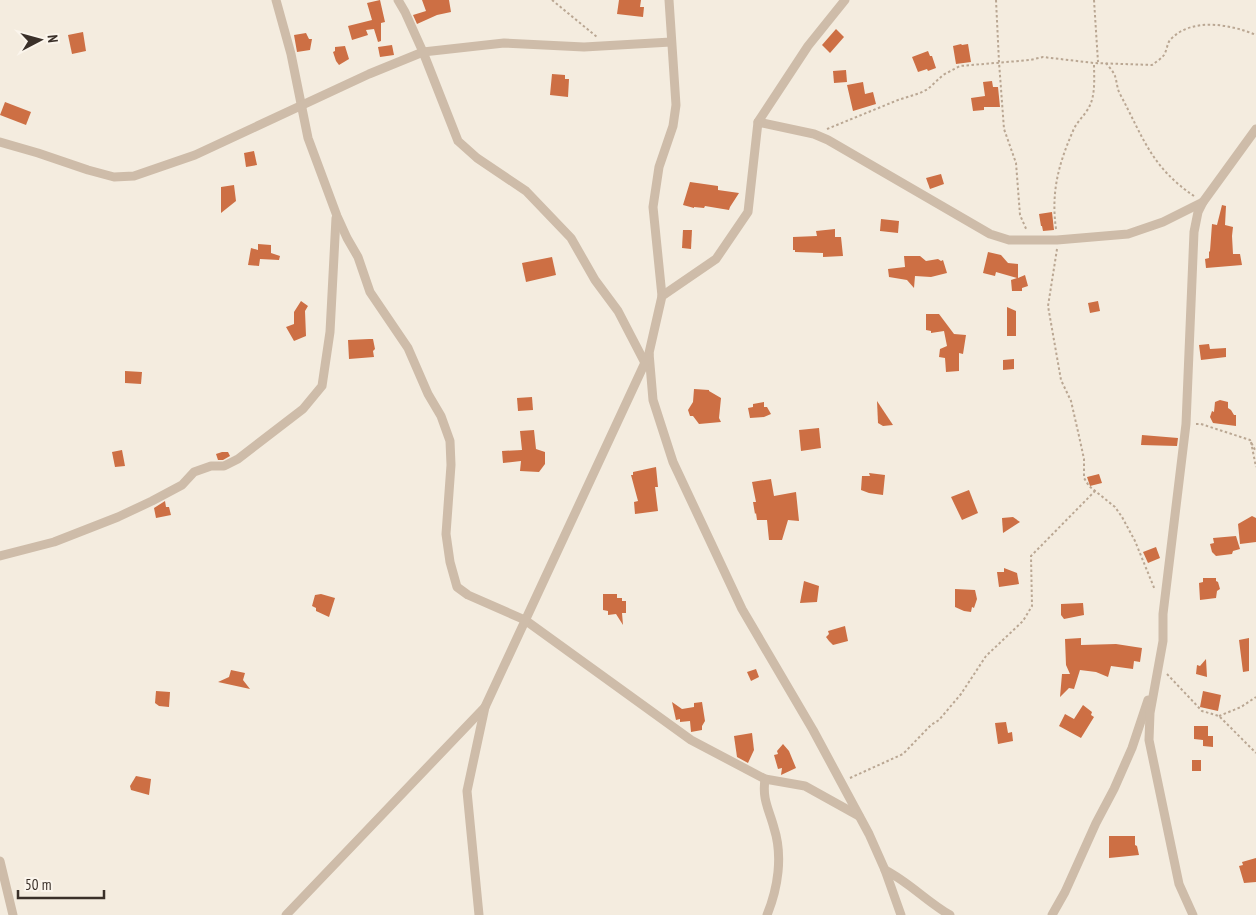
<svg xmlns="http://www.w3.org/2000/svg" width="1256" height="915" font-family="'PT Sans Narrow',sans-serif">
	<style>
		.building { fill: #cd6f44 }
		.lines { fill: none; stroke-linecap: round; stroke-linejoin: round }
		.path { stroke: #baa793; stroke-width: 2; stroke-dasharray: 2.5 2.5; stroke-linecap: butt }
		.street { stroke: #cebca9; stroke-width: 9 }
	</style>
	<rect width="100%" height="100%" fill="#f4ecdf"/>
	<g class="building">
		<path d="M380 0 385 22 381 23V41L378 42 374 29 366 30 368 35 352 40 348 26 372 20 367 3Z"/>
		<path d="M422 0H449L451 12 437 15 417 24 413 15 426 11Z"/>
		<path d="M619 0H641L640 7H644L643 17 617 14Z"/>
		<path d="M836 29 844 37 830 53 822 45Z"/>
		<path d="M83 32 86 51 72 54 68 35Z"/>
		<path d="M306 33 309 39H312L310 50 297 52 294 35Z"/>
		<path d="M961 44 962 45 968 44 971 62 956 64 953 46Z"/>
		<path d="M392 45 394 55 380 57 378 47Z"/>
		<path d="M345 46 349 59 339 65 336 61 333 52 335 51V47Z"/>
		<path d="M928 51 930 56H932L936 68 928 71 927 69 918 72 912 57Z"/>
		<path d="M846 70 847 82 834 83 833 71Z"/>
		<path d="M552 74 565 75V79H569L568 97 550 95Z"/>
		<path d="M992 81 993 87H998L1000 107H984V110L973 111 971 98 985 96 983 82Z"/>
		<path d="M863 82 865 94 873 92 876 104 853 111 847 85Z"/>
		<path d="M5 102 31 112 26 125 0 115Z"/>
		<path d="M254 151 257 165 246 167 244 153Z"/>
		<path d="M941 174 944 184 930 189 926 178Z"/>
		<path d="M690 182 718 186V190L739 193 730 207 729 210 705 206 704 208 694 207V208L683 205Z"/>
		<path d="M234 185 236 201 221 213V187Z"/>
		<path d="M1222 205 1226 206 1225 225 1233 227 1232 236 1233 254H1240L1242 265 1206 268 1205 259 1209 258V252L1210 251 1212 224 1217 225Z"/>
		<path d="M1052 212 1054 230 1043 231 1042 226H1041L1039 214Z"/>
		<path d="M881 219 899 221 898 233 880 231Z"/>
		<path d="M835 229V237H841L843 256 823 257V253L795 252V250H793V237L817 236 816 231Z"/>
		<path d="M683 230H692L691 249 682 248Z"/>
		<path d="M258 244 271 245V253L280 256 279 260 260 259 259 266 248 265 251 248 258 250Z"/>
		<path d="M988 252 1001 255 1008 263 1018 264V278L1025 275 1028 286 1022 288V291H1012L1011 280 1017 278 996 272 995 276 983 273Z"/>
		<path d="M904 256H920L926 261 938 259 941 261 943 260 947 273 931 277 915 276 914 288 907 280 889 277 888 269 905 267Z"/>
		<path d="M552 257 556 275 526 282 522 263Z"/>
		<path d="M301 301 308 306 305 311 306 336 294 341 286 327 294 324V312Z"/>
		<path d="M1098 301 1100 311 1090 313 1088 303Z"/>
		<path d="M1007 307 1016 311V336H1007Z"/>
		<path d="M926 314H939L954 334 966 335 963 354 959 353V371L946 372 945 358 939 357 940 349 947 346 944 331 931 333V331L926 330Z"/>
		<path d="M369 339H373L375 349 373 351 374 357 349 359 348 340Z"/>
		<path d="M1209 344 1210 349 1226 348V357L1201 360 1199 345Z"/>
		<path d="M1014 359V369L1003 370V360Z"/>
		<path d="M125 371 142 372 141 384 125 383Z"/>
		<path d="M694 389 709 390V391L721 398 719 418 721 422 699 424 693 416H690L688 410 693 402Z"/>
		<path d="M532 397 533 410 518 411 517 398Z"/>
		<path d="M1220 400 1228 402V408L1231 410 1234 415H1236V426L1213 423 1210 417 1212 411 1214 412 1215 402Z"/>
		<path d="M877 401 893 425 883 426 878 423Z"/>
		<path d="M764 402V407H767L771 414 764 417 750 418 748 408 753 407V404Z"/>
		<path d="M819 428 821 448 801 451 799 430Z"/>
		<path d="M534 430 536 449 545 452V464L539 472 520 471 521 461 503 463 502 451 522 450 520 431Z"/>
		<path d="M1142 435 1178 438 1177 446 1141 445Z"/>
		<path d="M122 450 125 466 115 467 112 452Z"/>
		<path d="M222 452H228L230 456 223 460H218L216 454Z"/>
		<path d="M656 467 658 487H655L658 511 635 514 634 502 638 501 631 475H633V472Z"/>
		<path d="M869 473 885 475 883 495 869 493 861 490 862 476H870Z"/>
		<path d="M1099 474 1102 483 1090 486 1087 477Z"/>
		<path d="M771 479 774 496 796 492 799 521 788 520 782 540H769L767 520H757L756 513 755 514 753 502H756L752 482Z"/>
		<path d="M969 490 978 513 962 520 951 497Z"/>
		<path d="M165 501 166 507H169L171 515 156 518 154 508Z"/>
		<path d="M1252 516 1256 518V542L1240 544 1238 524Z"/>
		<path d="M1013 517 1020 522 1003 533 1002 518Z"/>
		<path d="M1236 536 1240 549 1233 551 1232 554 1216 556 1212 552 1210 544 1214 543 1213 538Z"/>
		<path d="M1156 547 1160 558 1148 563 1143 552Z"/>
		<path d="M1004 568 1017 573 1019 584 999 587 997 572H1004Z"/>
		<path d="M1203 578H1216V581L1218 582 1220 589 1217 591 1216 598 1200 600 1199 583 1203 582Z"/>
		<path d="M804 581 819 586 817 602 800 603Z"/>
		<path d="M955 589 975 590 977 599 974 608 972 607 971 612 964 611 955 607Z"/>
		<path d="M321 594 335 598 329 617 316 611V608L312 606 315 595Z"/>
		<path d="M603 594H617V598H622V601H626V613H622L623 625 616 614 608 615V611L603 610Z"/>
		<path d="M1083 603 1084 615 1064 619 1061 615V604Z"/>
		<path d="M845 626 848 641 833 645 829 641 826 637 829 634 828 631Z"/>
		<path d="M1081 638V645L1116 644 1142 648 1140 662 1134 661 1133 669 1111 666 1108 677 1096 672 1080 670 1074 689 1069 688 1060 697 1062 674H1070L1066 665 1065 639Z"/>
		<path d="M1249 638V671L1243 672 1239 640Z"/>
		<path d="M1206 659 1207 677 1196 674 1197 665 1200 666Z"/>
		<path d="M756 669 759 677 751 681 747 672Z"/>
		<path d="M231 670 245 673 243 680 250 689 218 682 229 677Z"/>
		<path d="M156 691 170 692 169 707 159 706 155 703Z"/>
		<path d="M1203 691 1221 695 1218 711 1200 707Z"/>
		<path d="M672 702 682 709 694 707V703L702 702 705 721 702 726V730L691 732 690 721 680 722V719L676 720Z"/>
		<path d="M1083 705 1092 712 1091 715 1094 717 1081 738 1059 726 1065 714 1074 719Z"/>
		<path d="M1006 722 1008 733 1012 732 1013 741 998 744 995 723Z"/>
		<path d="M1194 726H1208V736H1213V747L1203 746V740L1194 739Z"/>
		<path d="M752 733 754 750 748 763 737 757 734 736Z"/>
		<path d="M783 744 789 751 796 768 781 775 782 768 778 769 774 755 778 754 777 751Z"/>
		<rect x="1192" y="760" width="9" height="11"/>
		<path d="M136 776 151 779 149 795 131 790 130 786Z"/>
		<path d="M1109 836H1135V845L1137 846 1139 855 1109 858Z"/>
		<path d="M1256 858V882L1244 883 1239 866 1243 865 1242 862Z"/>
	</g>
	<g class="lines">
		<g class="path">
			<path d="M552 0 597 37"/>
			<path d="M996 0 999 62 1004 129 1016 163 1020 215 1027 231"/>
			<path d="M1094 0 1098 62"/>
			<path d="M1106 63C1109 67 1113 71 1115 76 1117 82 1117 89 1120 94 1143 137 1151 167 1194 196"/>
			<path d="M827 129 898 100 920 93 928 89 943 75 960 66 1030 60 1043 57 1094 63 1152 65C1156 62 1161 59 1164 55 1167 50 1167 44 1170 40 1191 17 1230 24 1256 35"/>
			<path d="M1056 229C1051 193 1058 165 1073 131 1076 123 1083 117 1088 109 1096 96 1094 78 1094 63"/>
			<path d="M1057 249 1048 306 1061 380 1071 401 1079 436 1084 459V478L1089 486 1115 507 1122 517 1135 541 1155 590"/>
			<path d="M1196 424H1201L1250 440 1256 452"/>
			<path d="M1251 442 1256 467"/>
			<path d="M1167 674 1202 711 1219 716 1256 753"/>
			<path d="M1219 716 1241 707 1256 697"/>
			<path d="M850 778 903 754 931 725 939 720 961 694 986 656 1023 621 1032 606 1031 556 1095 491"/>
		</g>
		<g class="street">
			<path d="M276 0 291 54 308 138 337 216 347 238 358 257 370 292 408 348 428 394 441 416 450 441 451 465 446 534 450 562 457 587 468 595 525 620 691 740 765 779 805 786 859 816"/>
			<path d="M398 0 405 12 423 52 458 141 477 158 526 191 571 238 595 280 618 311 645 363"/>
			<path d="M845 0 808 46 758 122 748 212 716 259 662 296 649 353 653 400 673 462 742 609 813 730 869 834 885 870 901 915"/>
			<path d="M758 122 814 134 828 140 990 234 1009 240H1057L1128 234 1163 222 1203 202"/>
			<path d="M0 142 38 153 88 170 114 177 134 176 195 155 369 74 423 52 504 43 584 47 671 42"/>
			<path d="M662 296 653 207 659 167 673 126 676 105 669 0"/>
			<path d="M0 556 54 542 118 517 152 501 182 485 194 472 211 466H224L238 459 303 409 322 386 330 332 336 218"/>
			<path d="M765 779C762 800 769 809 774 828 783 856 778 888 767 915"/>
			<path d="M0 861 13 915"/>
			<path d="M885 870C909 882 927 902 950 915"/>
			<path d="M286 915 485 707"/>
			<path d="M479 915 467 791 485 707 649 354"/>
			<path d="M1052 915 1065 892 1096 823 1114 789 1132 748 1148 700"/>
			<path d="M1193 915 1179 884 1149 740 1150 713 1163 641V614L1186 424 1194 232 1198 212 1203 202 1256 129"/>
		</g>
	</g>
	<g transform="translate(40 40) rotate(84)" stroke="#fbf5ec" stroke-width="4" paint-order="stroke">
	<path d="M0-4L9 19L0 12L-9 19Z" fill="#3a3029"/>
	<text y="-8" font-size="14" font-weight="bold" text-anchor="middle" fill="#3a3029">N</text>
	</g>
	<path d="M18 890v8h86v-8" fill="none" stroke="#3a3029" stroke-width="2.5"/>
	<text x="25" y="890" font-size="15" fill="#3a3029" stroke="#fbf5ec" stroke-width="4" paint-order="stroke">50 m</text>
</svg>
